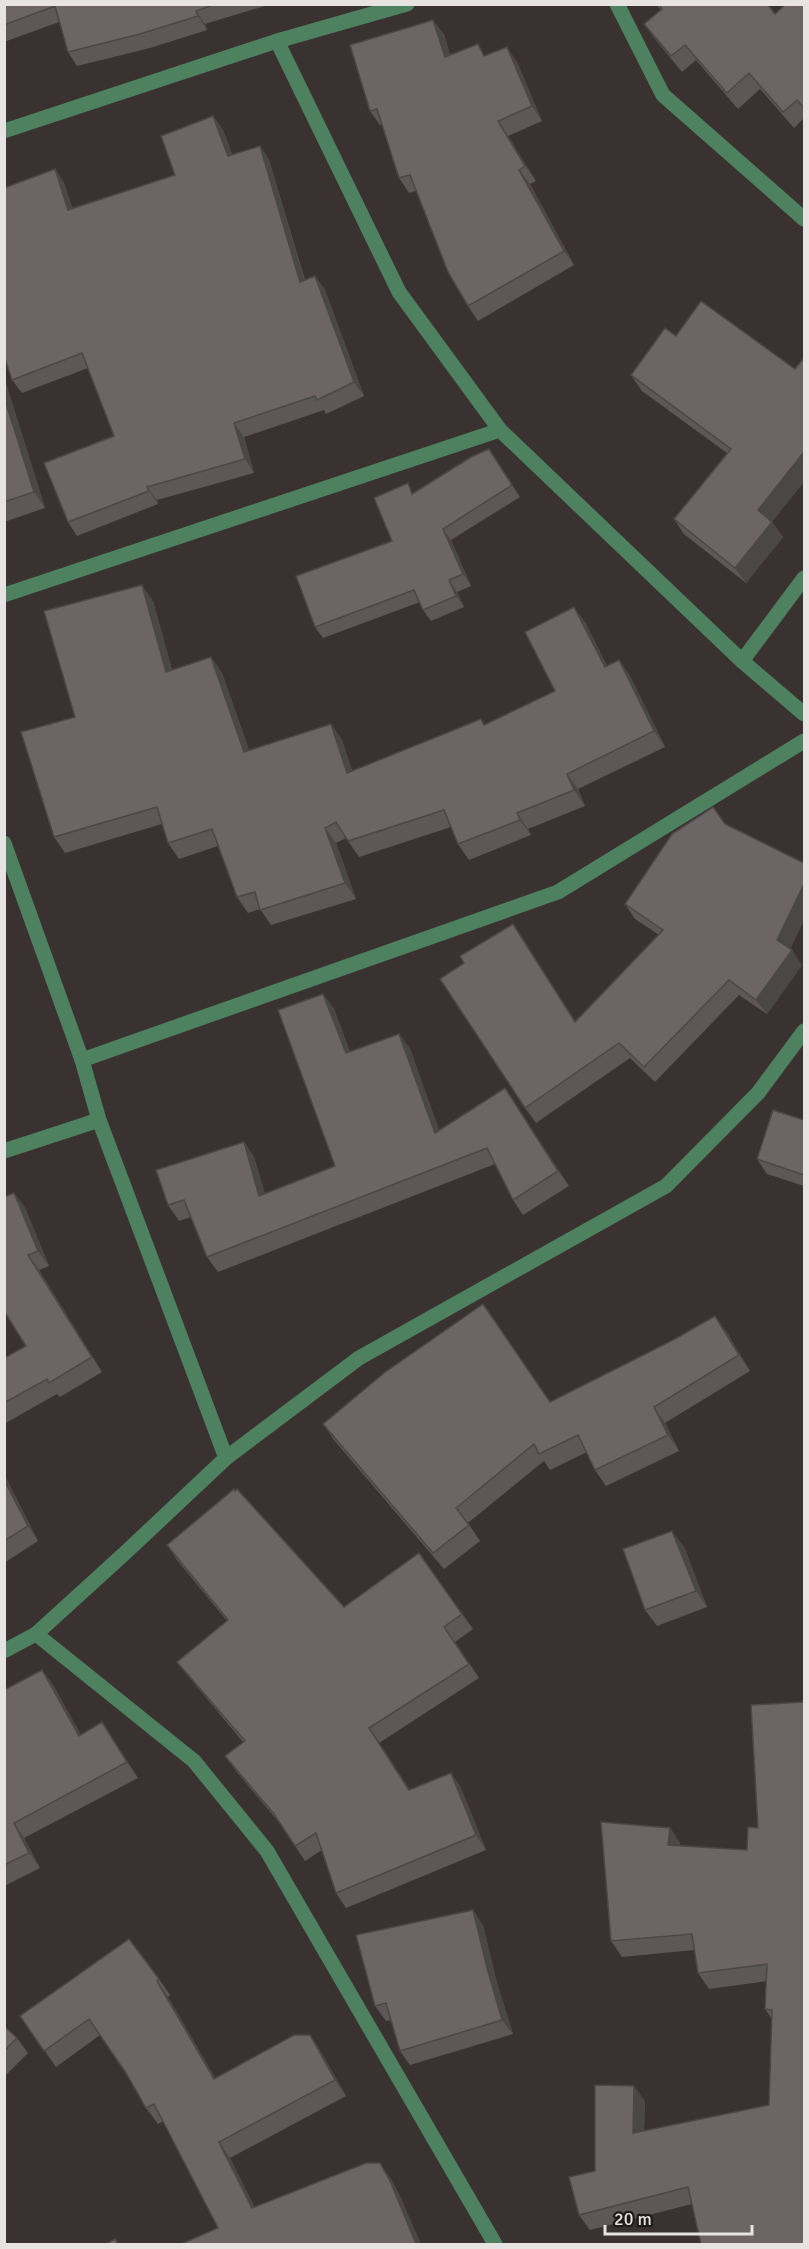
<svg xmlns="http://www.w3.org/2000/svg" width="809" height="2249" font-family="Signika,sans-serif">
	<style>
		.lines { fill: none; stroke-linecap: round; stroke-linejoin: round }
		.minor { stroke: #4e8160; stroke-width: 15 }
		.wall { fill: #5e5757 }
		.shaded-wall { fill: #4c4747 }
		.building { fill: #6d6565; stroke: #4c4747; stroke-width: 1.5 }
	</style>
	<rect width="100%" height="100%" fill="#393231"/>
	<g class="lines">
		<g class="minor">
			<path d="M617 4 663 95 804 219"/>
			<path d="M277 41 399 292 500 430 742 661 804 714"/>
			<path d="M4 131 277 41 407 4"/>
			<path d="M4 595 500 430"/>
			<path d="M742 661 804 578"/>
			<path d="M4 843 82 1060 99 1120 226 1458"/>
			<path d="M82 1060 558 892 804 741"/>
			<path d="M4 1151 99 1120"/>
			<path d="M36 1634 194 1761 267 1851 495 2244"/>
			<path d="M4 1651 36 1634 125 1553 226 1458 359 1358 666 1186 758 1093 804 1031"/>
		</g>
	</g>
	<g class="wall">
		<path d="M4 4H271L205 24 207 30 150 48 77 66 68 52 59 22 4 42Z"/>
		<path d="M656 4H767L775 14 804 4V118L794 128 760 89 738 109 696 60 682 72 655 39 644 24 661 10Z"/>
		<path d="M444 34 450 55H486L517 62 542 121 508 136 536 181 530 184 574 265 478 321 468 306 416 191 409 193 399 178 382 125H380L370 111Z"/>
		<path d="M213 116 223 130 232 154 260 146 269 160 305 280 315 276 325 290 364 396 326 414 324 410 244 437 254 473 157 500 158 504 77 536 68 522 114 436 88 368 22 393 12 380 55 169 64 183 72 208 175 175Z"/>
		<path d="M676 336 795 369 772 522 783 537 746 583 684 534 674 519 727 453 642 391 631 375Z"/>
		<path d="M4 377 45 508 4 522Z"/>
		<path d="M489 449 520 497 451 540 471 586 457 592 464 607 431 621 423 610 420 602 323 638 315 627 392 541 414 492Z"/>
		<path d="M153 601 172 670 211 657 222 673 249 750 331 724 342 740 352 771 485 724 555 691 585 622 607 666 619 660 630 676 665 747 578 789 585 806 528 829 531 835 469 860 458 844 451 827 359 857 346 838 336 843 356 899 271 925 260 909 248 913 237 897 218 846 179 859 168 843 162 824 65 853 54 837 75 717Z"/>
		<path d="M725 825 804 863V920L790 949 802 965 767 1014 739 995 655 1082 630 1058 536 1123 525 1108 464 963 513 924 575 1021 659 935 635 919 625 904Z"/>
		<path d="M323 994 334 1009 350 1052 399 1034 410 1049 439 1130 505 1088 569 1186 523 1215 513 1200 495 1164 218 1272 207 1257 191 1217 179 1221 168 1205 244 1142 254 1157 265 1194 335 1166Z"/>
		<path d="M804 1120V1186L767 1174 757 1159Z"/>
		<path d="M14 1193 25 1208 49 1266 39 1270 102 1372 60 1397 57 1394 4 1424V1358L26 1346Z"/>
		<path d="M726 1331 750 1371 665 1423 679 1451 606 1486 595 1470 587 1452 550 1470 544 1461 468 1523 480 1541 444 1569 334 1440 323 1424 551 1402Z"/>
		<path d="M4 1474 38 1541 4 1563Z"/>
		<path d="M167 1545 344 1607 419 1553 473 1629 455 1642 479 1678 379 1743 410 1790 451 1773 461 1788 486 1850 346 1908 336 1893 322 1850 305 1861 281 1825 236 1771 225 1756 243 1742 188 1676 177 1662 227 1621 177 1560Z"/>
		<path d="M684 1547 707 1607 657 1626 645 1610Z"/>
		<path d="M42 1670 53 1685 81 1735 102 1722 138 1778 24 1838 40 1868 4 1886V1690Z"/>
		<path d="M670 1828 680 1843V1846L747 1850 758 1828 804 2244 692 2204 590 2230 579 2215 595 2171 645 2101 644 2131 769 2105 772 2019 765 2009 767 1981 709 1989 698 1973 694 1950 622 1957 611 1941Z"/>
		<path d="M483 1925 497 1983 513 2034 410 2065 400 2051 391 2020 386 2021 375 2006Z"/>
		<path d="M159 1979 170 1995 168 1997 215 2078 310 2035 321 2052 346 2096 230 2158 254 2207 391 2179 402 2200 218 2228 163 2121 158 2124 146 2108 126 2073 100 2035 56 2067 20 2016Z"/>
		<path d="M4 2026 17 2038 28 2053 4 2077Z"/>
	</g>
	<g class="shaded-wall">
		<path d="M196 11 205 24 207 30 198 16Z"/>
		<path d="M433 20 444 34 455 72 445 57Z"/>
		<path d="M507 47 517 62 542 121 532 106Z"/>
		<path d="M213 116 223 130 238 169 228 156Z"/>
		<path d="M498 121 508 136 536 181 525 166Z"/>
		<path d="M260 146 269 160 309 296 300 282Z"/>
		<path d="M55 169 64 183 78 223 68 210Z"/>
		<path d="M519 170 530 184 574 265 564 251Z"/>
		<path d="M315 276 325 290 364 396 354 382Z"/>
		<path d="M4 377 45 508 34 492 4 397Z"/>
		<path d="M234 423 244 437 254 473 245 459Z"/>
		<path d="M804 452V482L772 522 783 537 746 583 735 568 758 510Z"/>
		<path d="M147 487 157 500 158 504 149 491Z"/>
		<path d="M443 529 451 540 471 586 463 574Z"/>
		<path d="M449 580 457 592 464 607 456 596Z"/>
		<path d="M142 585 153 601 177 687 166 672Z"/>
		<path d="M574 607 585 622 616 683 605 667Z"/>
		<path d="M211 657 222 673 255 768 244 752Z"/>
		<path d="M619 660 630 676 665 747 654 731Z"/>
		<path d="M331 724 342 740 358 789 347 773Z"/>
		<path d="M567 774 578 789 585 806 574 790Z"/>
		<path d="M517 813 528 829 531 835 520 820Z"/>
		<path d="M325 828 336 843 356 899 345 883Z"/>
		<path d="M804 884V920L788 954 777 940Z"/>
		<path d="M513 924 523 939 585 1036 575 1022Z"/>
		<path d="M792 950 802 965 767 1014 756 1000Z"/>
		<path d="M323 994 334 1009 356 1069 346 1053Z"/>
		<path d="M399 1034 410 1049 446 1149 435 1133Z"/>
		<path d="M505 1088 516 1104 569 1186 558 1171Z"/>
		<path d="M244 1142 254 1157 270 1211 259 1196Z"/>
		<path d="M14 1193 25 1208 49 1266 38 1251Z"/>
		<path d="M28 1255 39 1270 102 1372 92 1357Z"/>
		<path d="M715 1316 726 1331 750 1371 739 1355Z"/>
		<path d="M654 1407 665 1423 679 1451 668 1435Z"/>
		<path d="M4 1474 38 1541 28 1526 4 1480Z"/>
		<path d="M672 1531 684 1547 707 1607 696 1591Z"/>
		<path d="M42 1670 53 1685 90 1751 79 1736Z"/>
		<path d="M102 1722 112 1737 138 1778 127 1762Z"/>
		<path d="M451 1773 461 1788 486 1850 476 1835Z"/>
		<path d="M14 1823 24 1838 40 1868 29 1853Z"/>
		<path d="M670 1828 680 1843 679 1860 668 1845Z"/>
		<path d="M473 1910 483 1925 497 1983 513 2034 502 2020 487 1968Z"/>
		<path d="M157 1981 168 1997 225 2095 214 2079Z"/>
		<path d="M310 2035 321 2052 346 2096 335 2080Z"/>
		<path d="M634 2086 645 2101 643 2148 633 2133Z"/>
		<path d="M219 2142 230 2158 263 2224 252 2208Z"/>
		<path d="M380 2163 391 2179 402 2200 421 2244H416Z"/>
	</g>
	<g class="building">
		<path d="M4 4H216L196 11 198 16 140 34 68 52 55 6 4 25Z"/>
		<path d="M659 4H767L775 14 786 4H804V108L797 100 783 112 749 73 727 93 685 45 671 56 644 24 662 9Z"/>
		<path d="M433 20 445 57 478 44 484 56 507 47 532 106 498 121 525 166 519 170 564 251 468 306 448 272 410 175 399 178 377 109 370 111 350 45Z"/>
		<path d="M213 116 228 156 260 146 300 282 315 276 354 382 317 400 315 396 234 423 245 459 147 487 149 491 68 522 44 463 114 436 82 353 12 380 4 356V188L55 169 68 210 175 175 161 136Z"/>
		<path d="M701 301 795 369 804 358V452L758 510 772 522 735 568 674 519 731 449 631 375 665 328 676 336Z"/>
		<path d="M4 397 34 492 4 502Z"/>
		<path d="M489 449 512 485 443 529 463 574 449 580 456 596 423 610 414 590 315 627 296 576 392 541 374 498 408 483 412 494 471 457Z"/>
		<path d="M142 585 166 672 211 657 244 752 331 724 347 773 481 719 484 725 555 691 525 632 574 607 605 667 619 660 654 731 567 774 574 790 517 813 520 820 458 844 444 810 348 841 336 822 325 828 345 883 260 910 255 892 237 897 212 829 168 843 157 807 54 837 21 732 75 717 44 611Z"/>
		<path d="M713 807 725 824 804 863V884L777 940 792 950 756 1000 729 980 644 1067 619 1043 525 1108 440 979 464 963 460 956 513 924 575 1022 663 930 625 904 672 834Z"/>
		<path d="M323 994 346 1053 399 1034 435 1133 505 1088 558 1171 513 1200 487 1148 207 1257 184 1200 168 1205 156 1170 244 1142 259 1196 335 1166 278 1010Z"/>
		<path d="M773 1110 804 1120V1175L757 1159Z"/>
		<path d="M14 1193 38 1251 28 1255 92 1357 49 1383 47 1379 4 1403V1358L26 1346 4 1311V1197Z"/>
		<path d="M483 1304 550 1402 675 1339 715 1316 739 1355 654 1407 668 1435 595 1470 578 1435 539 1454 534 1444 456 1508 469 1525 433 1553 323 1424 384 1373Z"/>
		<path d="M4 1480 28 1526 4 1541Z"/>
		<path d="M234 1489 235 1491 237 1489 344 1607 419 1553 462 1614 444 1627 469 1664 369 1728 409 1790 451 1773 476 1835 336 1893 316 1833 295 1846 274 1814 225 1756 245 1741 177 1662 228 1620 167 1545Z"/>
		<path d="M672 1531 696 1591 645 1610 623 1549Z"/>
		<path d="M42 1670 79 1736 102 1722 127 1762 14 1823 29 1853 4 1865V1690Z"/>
		<path d="M804 1702V2244H701L688 2187 579 2215 569 2177 595 2171V2085L634 2086 633 2133 769 2105 772 2010 765 2009 767 1964 698 1973 692 1934 611 1941 601 1822 670 1828 668 1845 747 1850 748 1827 758 1828 751 1705Z"/>
		<path d="M473 1910 487 1968 502 2020 400 2051 386 2003 375 2006 356 1935Z"/>
		<path d="M129 1939 159 1979 157 1981 214 2079 294 2035H310L335 2080 219 2142 252 2208 366 2163H380L391 2183 416 2244H181L218 2228 154 2104 146 2108 126 2073 89 2019 44 2051 20 2016Z"/>
		<path d="M4 2026 17 2038 4 2051Z"/>
		<path d="M115 2239 118 2244H106Z"/>
	</g>
	<rect width="809" height="2249" fill="none" stroke="#e7e3e2" stroke-width="12"/>
	<path d="M605 2225v9h147v-9" fill="none" stroke="#e7e3e2" stroke-width="3"/>
	<text x="614" y="2225" font-size="18" fill="#e7e3e2" stroke="#1e1a1a" stroke-width="4.5" paint-order="stroke">20 m</text>
</svg>
